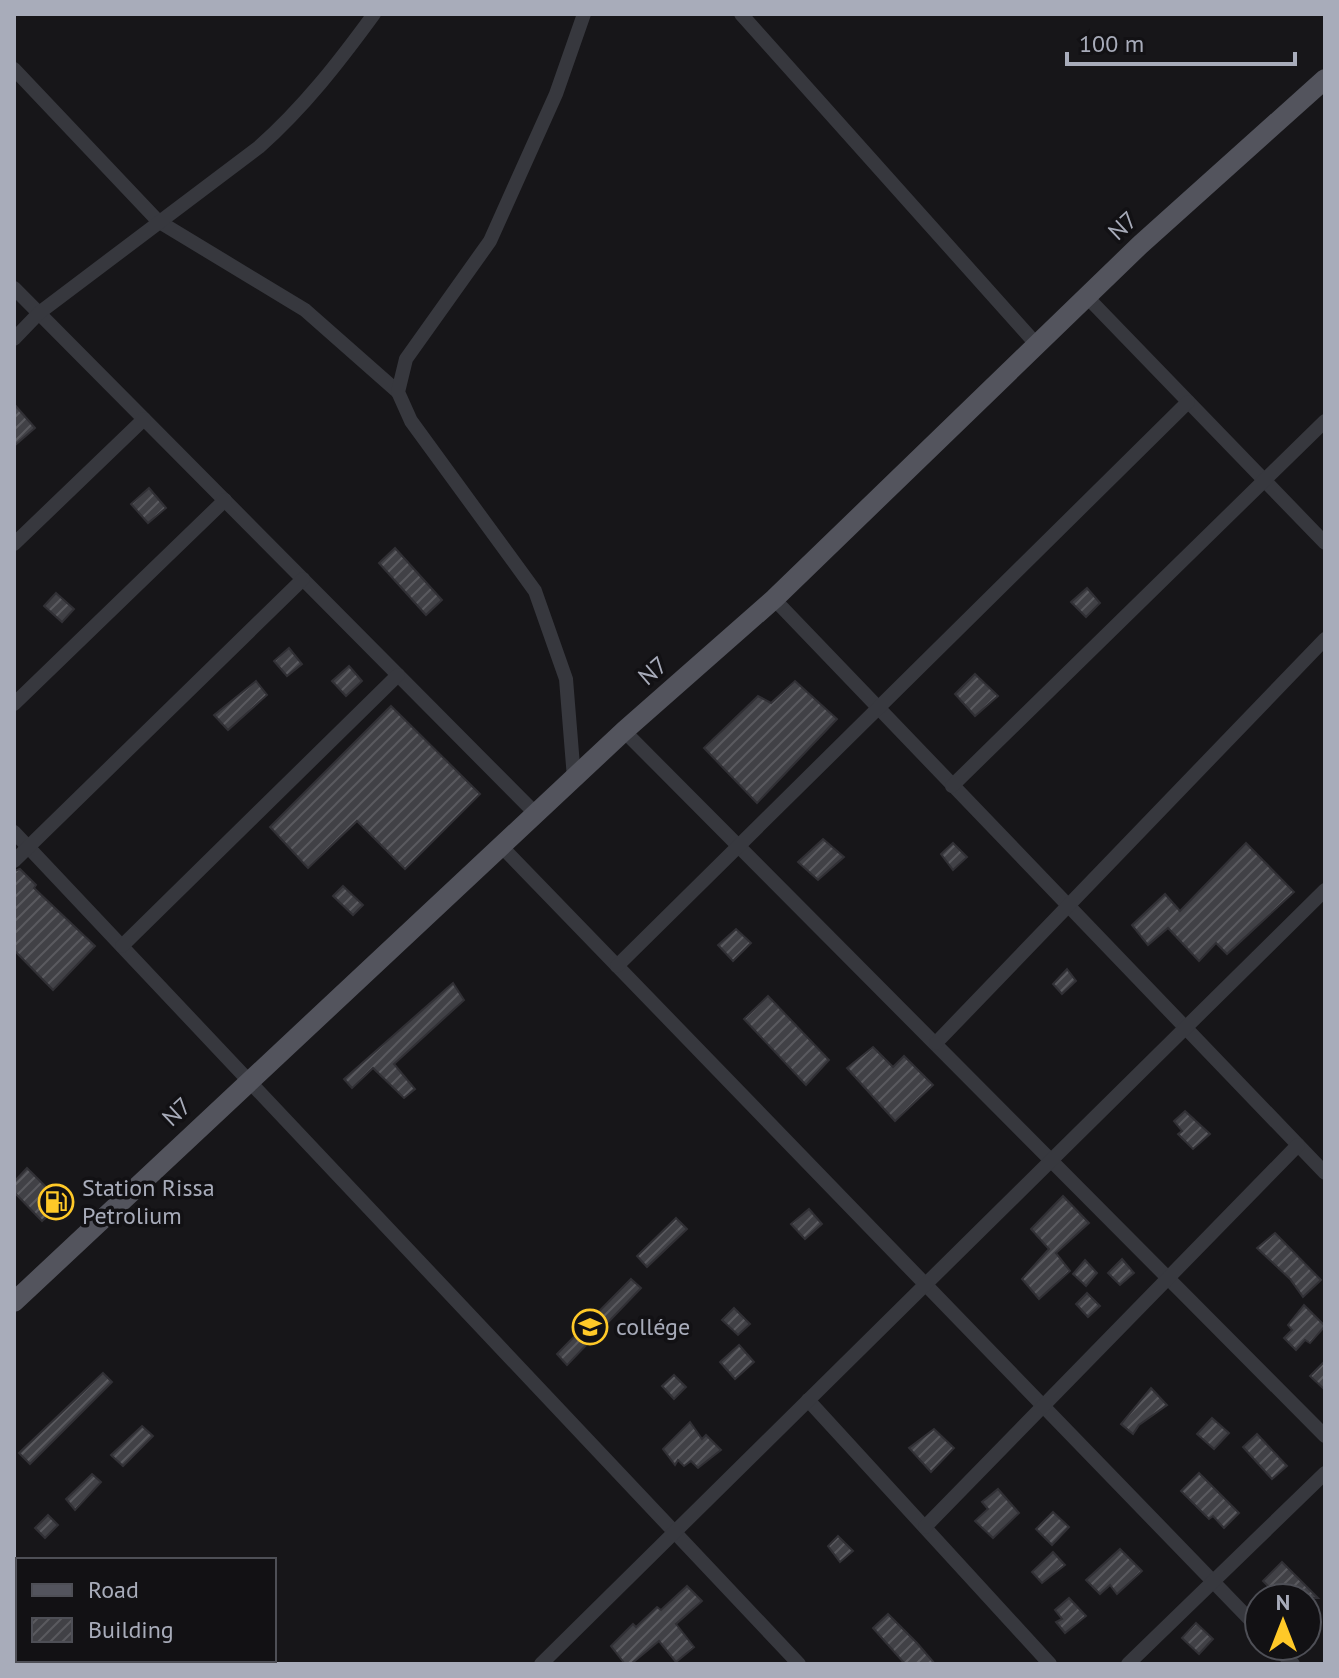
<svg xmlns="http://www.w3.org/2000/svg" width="1339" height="1678" font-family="'PT Sans',sans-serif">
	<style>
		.building { fill: url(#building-hatch); stroke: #313035; stroke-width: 2 }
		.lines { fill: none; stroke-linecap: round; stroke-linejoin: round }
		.street { stroke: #37383e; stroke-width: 14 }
		.primary { stroke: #53545d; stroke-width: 20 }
		.labels { text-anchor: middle; stroke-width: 7; stroke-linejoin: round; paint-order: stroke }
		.street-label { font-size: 24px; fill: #a8acba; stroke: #121114 }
		.poi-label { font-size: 24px; fill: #a8acba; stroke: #121114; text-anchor: start }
	</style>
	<defs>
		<pattern id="building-hatch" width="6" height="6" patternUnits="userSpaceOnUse" patternTransform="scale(2)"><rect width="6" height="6" fill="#414146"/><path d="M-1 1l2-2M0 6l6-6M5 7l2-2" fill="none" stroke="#5a5a5f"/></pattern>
	</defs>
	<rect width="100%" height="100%" fill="#171619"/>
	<g class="building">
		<path d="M14 404 35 428 14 446Z"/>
		<path d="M149 488 166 508 148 523 131 504Z"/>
		<path d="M395 548 442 600 426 615 379 563Z"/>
		<path d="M1087 588 1100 603 1086 617 1071 602Z"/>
		<path d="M56 593 74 609 62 622 44 606Z"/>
		<path d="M289 648 302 664 287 676 274 661Z"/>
		<path d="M349 666 362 681 346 696 332 681Z"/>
		<path d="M975 674 998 696 975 716 955 694Z"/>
		<path d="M256 681 267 695 228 730 214 715Z"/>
		<path d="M795 681 837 719 757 803 704 748 758 696 771 703Z"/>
		<path d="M391 706 480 794 405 869 357 821 308 868 270 827Z"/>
		<path d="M823 839 844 857 818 880 798 862Z"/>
		<path d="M953 843 967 857 953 870 941 854Z"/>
		<path d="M1246 843 1294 892 1227 954 1216 943 1199 961 1168 928 1148 945 1132 925 1165 894 1180 911Z"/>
		<path d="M20 869 36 885 34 888 95 946 53 990 14 950V871Z"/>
		<path d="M343 886 363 905 353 915 333 896Z"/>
		<path d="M736 929 751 943 733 961 718 945Z"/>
		<path d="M1067 969 1076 981 1062 994 1053 984Z"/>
		<path d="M453 983 464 1000 394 1064 415 1089 404 1098 373 1068 352 1088 344 1079Z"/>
		<path d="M768 996 829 1060 806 1085 744 1019Z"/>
		<path d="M873 1047 893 1067 904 1056 933 1085 895 1121 847 1068Z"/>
		<path d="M1185 1111 1210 1134 1193 1149 1178 1134 1182 1131 1174 1121Z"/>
		<path d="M27 1168 50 1191 55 1186 67 1198 42 1221 14 1192V1182Z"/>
		<path d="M1063 1196 1089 1223 1056 1253 1070 1271 1039 1299 1022 1279 1049 1249 1031 1229Z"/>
		<path d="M809 1209 822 1224 805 1239 791 1224Z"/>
		<path d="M676 1218 687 1229 647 1267 637 1256Z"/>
		<path d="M1275 1233 1321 1280 1303 1297 1290 1279 1257 1248Z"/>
		<path d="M1122 1259 1134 1273 1120 1285 1108 1273Z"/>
		<path d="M1085 1260 1097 1273 1086 1286 1073 1274Z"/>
		<path d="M631 1279 641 1288 567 1365 557 1354Z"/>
		<path d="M1087 1293 1100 1306 1088 1317 1076 1304Z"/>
		<path d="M1304 1305 1325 1326 1310 1343 1305 1340 1296 1350 1284 1338 1292 1330 1288 1325Z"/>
		<path d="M734 1308 750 1324 738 1335 722 1320Z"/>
		<path d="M739 1345 754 1362 735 1379 720 1362Z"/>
		<path d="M1325 1361V1390L1310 1376Z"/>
		<path d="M103 1373 112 1382 30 1464 19 1453Z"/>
		<path d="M674 1375 686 1387 674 1399 662 1386Z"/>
		<path d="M1151 1388 1167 1405 1139 1425 1133 1434 1121 1424Z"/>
		<path d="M1212 1418 1229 1433 1214 1449 1197 1434Z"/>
		<path d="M690 1422 702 1439 706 1435 721 1450 698 1468 691 1461 684 1466 678 1460 675 1465 663 1449Z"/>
		<path d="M142 1426 153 1436 123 1466 111 1455Z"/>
		<path d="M934 1429 954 1448 931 1472 909 1448Z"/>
		<path d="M1257 1434 1287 1466 1272 1479 1243 1447Z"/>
		<path d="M1199 1473 1239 1513 1224 1528 1213 1516 1209 1519 1181 1491Z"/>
		<path d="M92 1474 101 1482 75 1510 66 1499Z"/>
		<path d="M998 1489 1019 1513 993 1538 975 1521 988 1509 982 1502Z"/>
		<path d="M1053 1512 1069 1527 1052 1545 1036 1529Z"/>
		<path d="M48 1515 58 1525 45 1538 35 1528Z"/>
		<path d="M838 1536 853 1551 840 1562 828 1546Z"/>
		<path d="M1120 1549 1142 1571 1117 1594 1110 1585 1100 1594 1086 1580Z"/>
		<path d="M1053 1552 1065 1565 1042 1583 1032 1572Z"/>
		<path d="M1282 1562 1318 1598H1291L1284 1591 1278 1596 1263 1581Z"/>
		<path d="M687 1586 702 1601 676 1624 694 1647 676 1662 659 1641 631 1664H625L611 1646 633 1624 636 1627 657 1607 661 1610Z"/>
		<path d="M1069 1598 1086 1616 1065 1633 1056 1622 1062 1619 1055 1610Z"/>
		<path d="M888 1614 917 1643 935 1664H905L873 1628Z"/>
		<path d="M1196 1623 1213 1639 1199 1654 1182 1638Z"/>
	</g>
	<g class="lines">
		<g class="street">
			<path d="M741 14 1037 345"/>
			<path d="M14 69 158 221 305 310 398 392"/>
			<path d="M14 288 537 815"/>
			<path d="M1087 297 1325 543"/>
			<path d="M14 339 39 313 259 147C304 107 339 62 374 14"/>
			<path d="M14 544 144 419"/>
			<path d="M774 599 1325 1173"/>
			<path d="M14 704 225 500"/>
			<path d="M624 731 1325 1436"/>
			<path d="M574 778 566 679 535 591 411 421 398 392 406 359 490 241 556 94 584 14"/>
			<path d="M952 786 1325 421"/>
			<path d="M14 832 799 1664"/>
			<path d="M502 847 1259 1629"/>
			<path d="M14 861 303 579"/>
			<path d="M122 946 398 675"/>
			<path d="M617 966 1188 402"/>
			<path d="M936 1043 1325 639"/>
			<path d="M808 1400 1050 1664"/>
			<path d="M925 1527 1298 1145"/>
			<path d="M14 1604 18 1608"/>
			<path d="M1275 1646 1293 1664"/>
			<path d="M66 1660 70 1664"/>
			<path d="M541 1664 1325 890"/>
			<path d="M1128 1664 1325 1473"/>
		</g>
		<path class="primary" d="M14 1302 624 731 774 599 1140 245 1325 79"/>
	</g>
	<defs>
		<g id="fuel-ring" transform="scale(1.8)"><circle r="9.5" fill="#121114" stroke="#ffc928" stroke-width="1.5"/><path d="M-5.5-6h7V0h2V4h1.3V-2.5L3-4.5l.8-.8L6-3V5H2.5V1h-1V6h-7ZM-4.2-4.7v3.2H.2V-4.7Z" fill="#ffc928"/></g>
		<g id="school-ring" transform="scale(1.8)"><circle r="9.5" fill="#121114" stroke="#ffc928" stroke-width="1.5"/><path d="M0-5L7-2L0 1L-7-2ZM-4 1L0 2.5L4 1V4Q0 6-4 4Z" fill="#ffc928"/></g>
	</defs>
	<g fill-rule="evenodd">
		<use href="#fuel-ring" x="56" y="1202"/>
		<use href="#school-ring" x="590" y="1327"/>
	</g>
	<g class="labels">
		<g class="street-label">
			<text transform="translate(1123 226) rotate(-43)" y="8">N7</text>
			<text transform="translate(653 671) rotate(-41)" y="8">N7</text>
			<text transform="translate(177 1112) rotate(-43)" y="8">N7</text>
		</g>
		<g class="poi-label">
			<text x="82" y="1196">Station Rissa<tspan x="82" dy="28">Petrolium</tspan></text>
			<text x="616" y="1335">collége</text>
		</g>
	</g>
	<rect width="1339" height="1678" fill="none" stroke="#a8acba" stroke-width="32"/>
	<rect x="16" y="1558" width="260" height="104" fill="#121114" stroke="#4e4f56" stroke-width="2"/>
	<rect x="32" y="1584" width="40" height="12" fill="#53545d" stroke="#4e4f56" stroke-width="2"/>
	<text x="88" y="1598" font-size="24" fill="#a8acba">Road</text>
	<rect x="32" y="1618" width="40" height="24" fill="url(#building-hatch)" stroke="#4e4f56" stroke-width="2"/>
	<text x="88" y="1638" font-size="24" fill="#a8acba">Building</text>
	<g transform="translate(1283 1622)"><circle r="38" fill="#121114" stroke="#4e4f56" stroke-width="2"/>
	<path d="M0-6L14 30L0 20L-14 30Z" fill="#ffc928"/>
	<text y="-12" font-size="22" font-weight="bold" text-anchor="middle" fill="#a8acba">N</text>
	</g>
	<path d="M1067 52v12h228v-12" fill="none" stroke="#a8acba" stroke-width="4"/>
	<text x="1079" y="52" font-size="24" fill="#a8acba" stroke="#121114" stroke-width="6" paint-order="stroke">100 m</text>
</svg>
